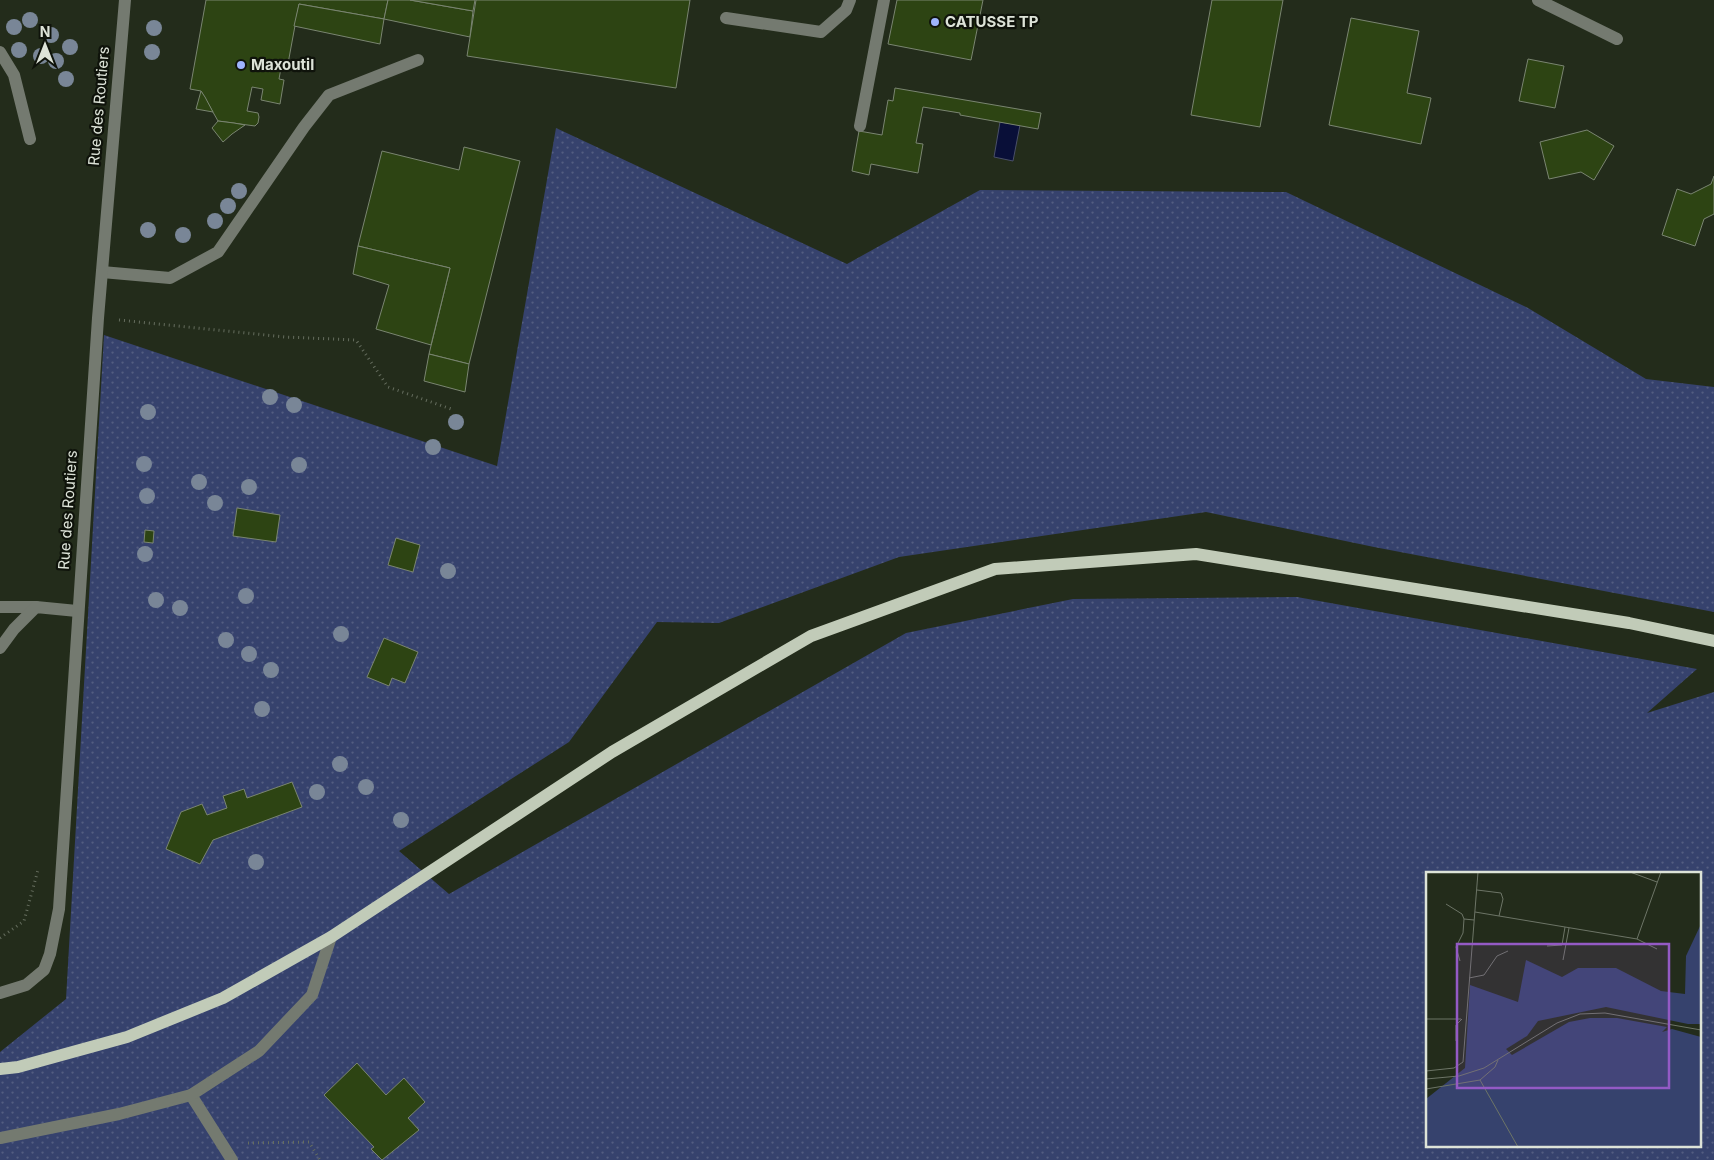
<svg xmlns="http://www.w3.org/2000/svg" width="1714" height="1160" font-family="Inter,sans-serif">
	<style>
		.grass { fill: url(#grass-dots); fill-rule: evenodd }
		.water { fill: #090f38; stroke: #494f68 }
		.building { fill: #2d4413; stroke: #7a8571 }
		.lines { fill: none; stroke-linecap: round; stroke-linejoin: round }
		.path { stroke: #666e5f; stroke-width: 3; stroke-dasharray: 1 4; stroke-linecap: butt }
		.minor { stroke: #747a70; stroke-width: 12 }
		.major { stroke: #c1cbb8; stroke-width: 12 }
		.tree { fill: #798697 }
		.poi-dot { fill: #9eb4fd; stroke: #0f130b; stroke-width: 2 }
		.labels { text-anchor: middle; stroke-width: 4.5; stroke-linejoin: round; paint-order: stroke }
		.poi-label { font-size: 15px; font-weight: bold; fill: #dde3d8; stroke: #0f130b; text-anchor: start }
		.street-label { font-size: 15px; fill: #dde3d8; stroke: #0f130b }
		.inset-road { fill: none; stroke: #6d7567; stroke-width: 1 }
		.view { fill: #945ac5; fill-opacity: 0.15; stroke: #945ac5; stroke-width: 2.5 }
		.inset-edge { fill: none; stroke: #dde3d8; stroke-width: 2.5 }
	</style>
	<defs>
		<pattern id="grass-dots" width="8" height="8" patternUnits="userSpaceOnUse" patternTransform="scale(1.25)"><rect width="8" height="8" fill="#36426d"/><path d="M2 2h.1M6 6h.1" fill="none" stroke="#535d81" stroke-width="1.8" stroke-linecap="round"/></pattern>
	</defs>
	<rect width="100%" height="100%" fill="#232c1b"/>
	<path class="grass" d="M556 128 847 264 980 190 1286 192 1528 308 1646 379 1714 387V612L1374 547 1206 512 899 557 719 623 657 622 569 742 399 851 449 894 906 633 1073 599 1297 597 1697 669 1647 713 1714 692V1160H0V1052L66 999 104 335 497 466ZM1428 874H1700V1146H1428Z"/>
	<path class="water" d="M1000 122 1020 125 1013 161 994 157Z"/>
	<g class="building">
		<path d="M206 0H388L384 19 299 4 287 69 281 68 279 79 284 80 280 104 261 100 263 89 252 87 247 111 258 113 259 117 258 123 255 126 218 121 201 91 190 89Z"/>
		<path d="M388 0H410L473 11 470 37 384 19Z"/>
		<path d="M410 0H475L473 11Z"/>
		<path d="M476 0H690L676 88 467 56Z"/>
		<path d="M897 0H983L971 60 888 44Z"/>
		<path d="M1212 0H1283L1260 127 1191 115Z"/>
		<path d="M299 4 384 19 380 44 294 26Z"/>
		<path d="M1351 18 1419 31 1407 93 1431 98 1421 144 1329 125Z"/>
		<path d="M1528 59 1564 66 1555 108 1519 101Z"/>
		<path d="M895 88 1041 113 1038 129 960 115V113L923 107 916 143 923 144 918 173 871 164 869 175 852 171 859 131 882 135 888 100 893 101Z"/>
		<path d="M201 91 205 97 213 112 196 109Z"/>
		<path d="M218 121 234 123 245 125 232 134 223 142 212 128Z"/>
		<path d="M1587 130 1614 146 1594 180 1581 172 1549 179 1540 142Z"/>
		<path d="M464 147 520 161 469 364 429 354 450 268 358 246 382 151 459 170Z"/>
		<path d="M1714 176V214L1704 219 1695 246 1662 235 1677 189 1691 194 1711 184Z"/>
		<path d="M358 246 450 268 431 345 376 329 389 285 353 274Z"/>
		<path d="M429 354 469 364 465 392 424 381Z"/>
		<path d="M237 508 280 515 276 542 233 536Z"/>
		<path d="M145 530 154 531 153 543 144 542Z"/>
		<path d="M396 538 420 545 413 572 388 565Z"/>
		<path d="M384 638 418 652 405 683 392 678 389 686 367 677Z"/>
		<path d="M292 782 302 807 213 840 200 864 166 849 181 812 202 804 207 815 227 808 223 796 244 789 247 798Z"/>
		<path d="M357 1063 386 1095 404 1078 425 1102 408 1118 419 1130 382 1160 371 1149 374 1147 324 1095Z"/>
	</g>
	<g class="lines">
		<g class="path">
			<path d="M119 320 285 337 356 340 388 387 454 410"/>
			<path d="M0 938 24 921 38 870"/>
			<path d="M248 1143 309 1142 320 1160"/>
		</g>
		<g class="minor">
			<path d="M1538 0 1617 39"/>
			<path d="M726 18 821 32 846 10 850 0"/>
			<path d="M0 52 14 75 30 139"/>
			<path d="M860 126 884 0"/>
			<path d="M102 272 170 278 218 252 304 127 329 95 418 60"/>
			<path d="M0 607H36"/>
			<path d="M0 648 14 629 36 607 77 611"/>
			<path d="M0 993 26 985 44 970 50 954 59 909 98 318 125 0"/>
			<path d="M191 1095 232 1160"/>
			<path d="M0 1138 119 1114 191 1095 259 1051 312 995 331 937"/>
		</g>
		<path class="major" d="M0 1069 18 1067 127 1037 223 998 331 937 612 752 811 636 995 569 1196 554 1629 623 1714 641"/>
	</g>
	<g class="tree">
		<circle cx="30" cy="20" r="8"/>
		<circle cx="14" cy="27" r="8"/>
		<circle cx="154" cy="28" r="8"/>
		<circle cx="51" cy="35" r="8"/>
		<circle cx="70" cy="47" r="8"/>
		<circle cx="19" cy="50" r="8"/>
		<circle cx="152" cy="52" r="8"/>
		<circle cx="41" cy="56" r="8"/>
		<circle cx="56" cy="61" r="8"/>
		<circle cx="66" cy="79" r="8"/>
		<circle cx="239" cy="191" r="8"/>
		<circle cx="228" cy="206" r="8"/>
		<circle cx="215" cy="221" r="8"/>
		<circle cx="148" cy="230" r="8"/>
		<circle cx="183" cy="235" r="8"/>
		<circle cx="270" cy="397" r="8"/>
		<circle cx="294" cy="405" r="8"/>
		<circle cx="148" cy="412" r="8"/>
		<circle cx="456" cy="422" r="8"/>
		<circle cx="433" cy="447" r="8"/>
		<circle cx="144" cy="464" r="8"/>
		<circle cx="299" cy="465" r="8"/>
		<circle cx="199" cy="482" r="8"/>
		<circle cx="249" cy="487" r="8"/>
		<circle cx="147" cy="496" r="8"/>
		<circle cx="215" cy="503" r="8"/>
		<circle cx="145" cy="554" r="8"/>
		<circle cx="448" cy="571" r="8"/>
		<circle cx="246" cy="596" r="8"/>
		<circle cx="156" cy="600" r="8"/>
		<circle cx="180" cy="608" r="8"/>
		<circle cx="341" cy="634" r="8"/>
		<circle cx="226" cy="640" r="8"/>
		<circle cx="249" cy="654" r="8"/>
		<circle cx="271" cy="670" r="8"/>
		<circle cx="262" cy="709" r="8"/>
		<circle cx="340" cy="764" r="8"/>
		<circle cx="366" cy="787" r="8"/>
		<circle cx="317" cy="792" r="8"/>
		<circle cx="401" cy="820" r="8"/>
		<circle cx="256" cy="862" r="8"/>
	</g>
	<g class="poi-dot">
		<circle cx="935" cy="22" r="5"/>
		<circle cx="241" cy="65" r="5"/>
	</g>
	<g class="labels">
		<g class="poi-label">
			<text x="945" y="27">CATUSSE TP</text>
			<text x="251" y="70">Maxoutil</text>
		</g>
		<g class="street-label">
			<text transform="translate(99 106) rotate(-85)" y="5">Rue des Routiers</text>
			<text transform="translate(68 510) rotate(-86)" y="5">Rue des Routiers</text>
		</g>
	</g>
	<g transform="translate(1426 872)">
		<rect width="275" height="275" fill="#232c1b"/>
		<path d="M275 52V152H262L180 135 112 149 101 164 80 177 86 183 143 150 164 146H191L241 155 236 160 246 157 275 165V275H0V227L39 196 44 113 92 130 100 88 136 105 152 96H190L235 119 259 122 260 84Z" fill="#36426d"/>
		<path class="inset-road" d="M204 0 231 10M51 18 75 21 77 27 73 44M20 32 36 42 38 47M49 40 211 67 231 77M211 67 235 0M121 74 136 73 139 55M137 88 143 56M34 89 30 75 37 61 38 47 48 48M43 106 58 103 71 84 82 79M0 147H35M30 169V153L36 147M0 199 28 196 37 190 52 0M0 207 33 204 58 196 131 151 154 142 179 141 275 158M54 208 92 275M0 217 54 208 69 195 72 188"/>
		<path class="view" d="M31 72H243V216H31Z"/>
		<rect width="275" height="275" class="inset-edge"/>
	</g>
	<g transform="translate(45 45)" stroke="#0f130b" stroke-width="4" paint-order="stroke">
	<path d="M0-4L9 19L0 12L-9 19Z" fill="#dde3d8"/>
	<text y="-8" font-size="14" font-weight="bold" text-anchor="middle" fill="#dde3d8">N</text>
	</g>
</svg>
